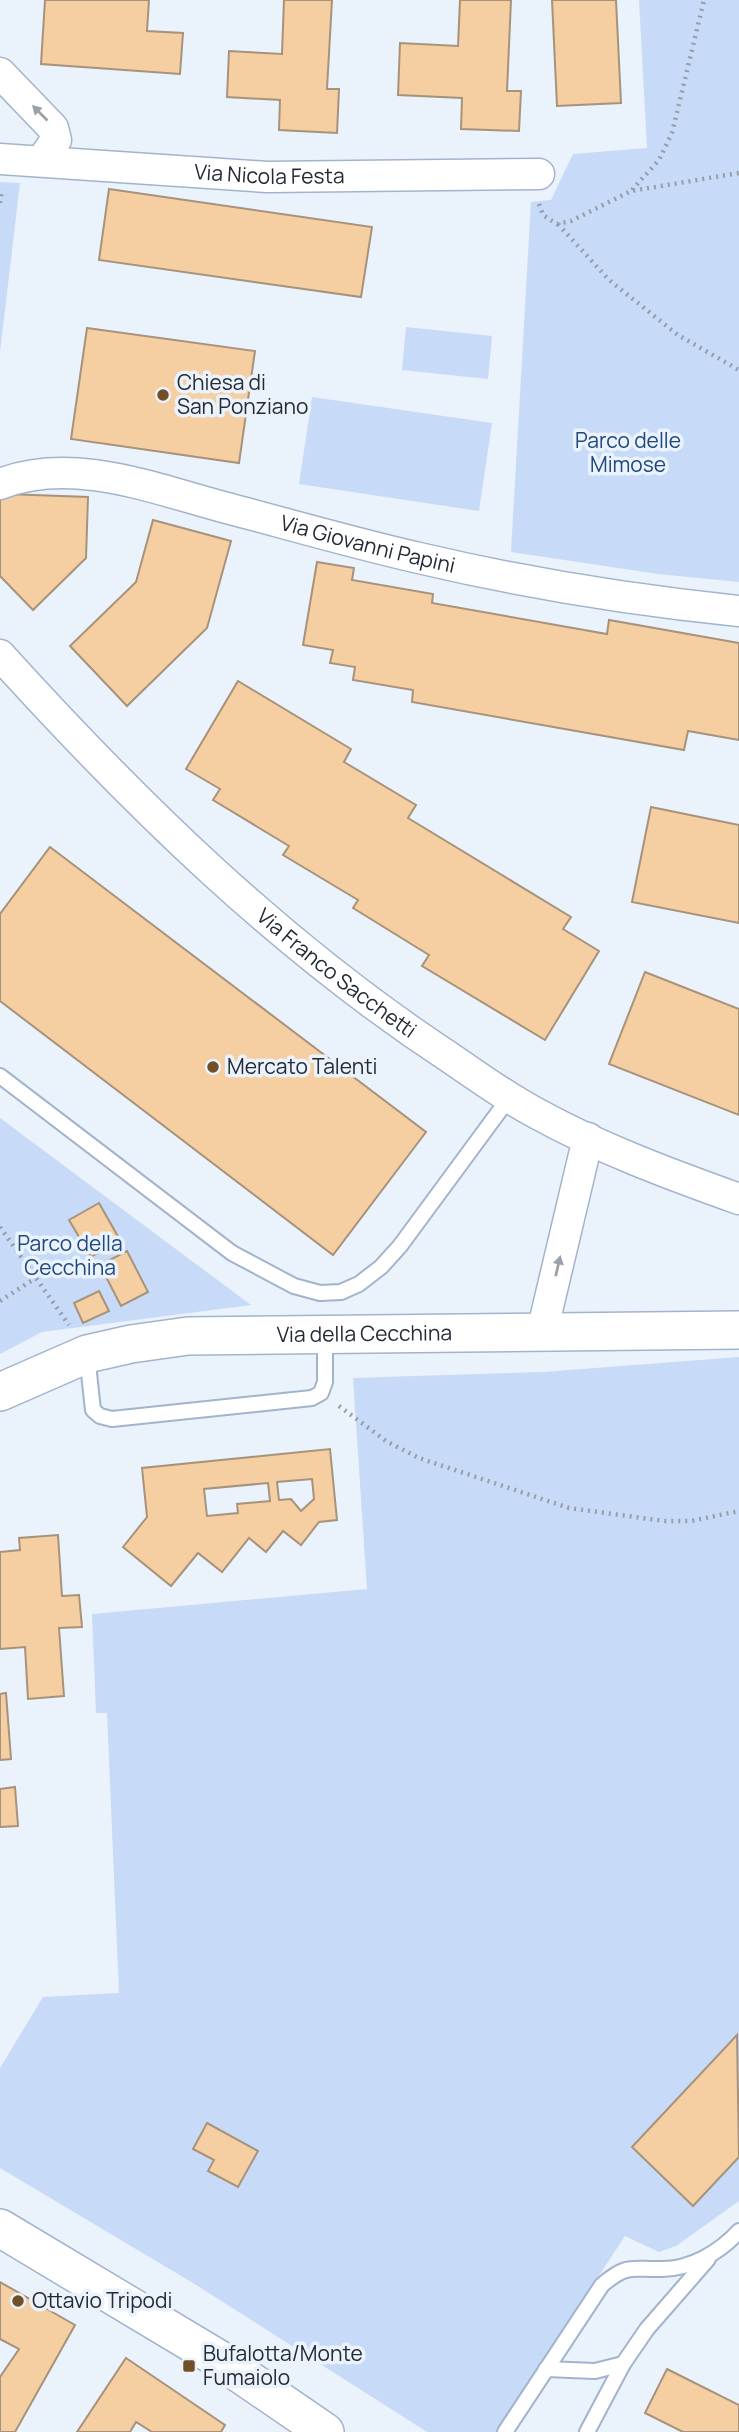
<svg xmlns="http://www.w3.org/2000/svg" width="739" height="2432" font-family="Manrope,sans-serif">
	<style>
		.green { fill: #c7daf7 }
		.building { fill: #f5cea1; stroke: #a7937c; stroke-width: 2; fill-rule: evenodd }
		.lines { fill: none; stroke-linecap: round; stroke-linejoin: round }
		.service-casing { stroke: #a2b4cc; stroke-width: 18 }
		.minor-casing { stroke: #a2b4cc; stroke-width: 33 }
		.tertiary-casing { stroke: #a2b4cc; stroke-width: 40 }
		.path { stroke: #969ea8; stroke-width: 4.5; stroke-dasharray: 2 5; stroke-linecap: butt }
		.service { stroke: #fff; stroke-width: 14 }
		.minor { stroke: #fff; stroke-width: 30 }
		.tertiary { stroke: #fff; stroke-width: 37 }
		.oneway { fill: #9da0a4 }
		.poi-dot { fill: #715027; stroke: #eaf2fc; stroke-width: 2.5 }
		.labels { text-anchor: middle; stroke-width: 7; stroke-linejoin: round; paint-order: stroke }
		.street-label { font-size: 21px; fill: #252b35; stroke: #eaf2fc }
		.poi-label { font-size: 21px; fill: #252b35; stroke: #eaf2fc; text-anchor: start }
		.park-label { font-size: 21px; fill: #21497f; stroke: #eaf2fc }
	</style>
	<rect width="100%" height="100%" fill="#eaf2fc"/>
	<g class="green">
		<path d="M639 0H739V582L658 574 511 552 531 202 551 200 573 154 647 148Z"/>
		<path d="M0 182 20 183 0 352Z"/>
		<path d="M406 327 492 336 488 379 402 370Z"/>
		<path d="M312 397 492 423 479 511 299 484Z"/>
		<path d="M0 1118 251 1305 42 1332 0 1354Z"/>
		<path d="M739 1357V2201L676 2246 659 2252 625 2236 496 2432H427L193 2283 0 2168V2068L43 1997 119 1993 107 1713H96L92 1614 367 1589 353 1378 543 1372Z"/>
	</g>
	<g class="building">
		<path d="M45 0H149L147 31 183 33 180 74 41 64Z"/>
		<path d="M284 0H332L327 89H339L337 133 279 130 280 100 227 97 229 51 282 54Z"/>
		<path d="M460 0H511L507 91H521L519 131 461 129 462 98 398 95 400 43 458 46Z"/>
		<path d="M552 0H616L621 103 557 106Z"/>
		<path d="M109 189 372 227 361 297 99 260Z"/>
		<path d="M87 328 255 351 239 463 71 439Z"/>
		<path d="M6 494 88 497 86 558 33 610 0 576V500Z"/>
		<path d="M153 520 231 541 207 628 127 706 70 646 136 582Z"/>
		<path d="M317 562 354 568 352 580 433 594 432 603 607 634 609 620 739 643V740L688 731 684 750 412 702 413 690 353 680 355 667 330 663 333 650 303 645Z"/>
		<path d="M238 681 351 749 344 762 416 805 408 818 571 917 563 929 599 951 545 1040 422 966 429 955 353 908 358 900 283 855 289 846 213 800 220 789 186 769Z"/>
		<path d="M651 807 739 825V923L632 902Z"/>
		<path d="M50 847 426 1132 333 1255 0 1001V914Z"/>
		<path d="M645 972 739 1009V1115L609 1064Z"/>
		<path d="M99 1203 120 1240 91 1257 69 1220Z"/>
		<path d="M127 1251 148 1292 121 1306 100 1265Z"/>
		<path d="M99 1291 109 1311 83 1323 74 1303Z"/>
		<path d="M330 1449 337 1520 319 1522 301 1545 283 1531 266 1552 249 1538 222 1572 198 1553 171 1586 123 1547 147 1517 142 1468ZM312 1479 314 1499 301 1511 291 1499 279 1500 277 1482ZM268 1483 270 1501 237 1504 238 1513 207 1516 204 1489Z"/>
		<path d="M58 1535 62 1596 79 1595 82 1627 59 1628 64 1696 28 1699 25 1647 0 1649V1552L20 1550 19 1538Z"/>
		<path d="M6 1693 11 1759 0 1760V1694Z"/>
		<path d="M15 1787 18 1826 0 1827V1789Z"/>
		<path d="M737 2035 739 2157 693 2206 632 2147Z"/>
		<path d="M207 2123 258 2151 238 2187 208 2171 214 2160 193 2149Z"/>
		<path d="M0 2282 75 2325 15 2432H0V2377L19 2349 0 2339Z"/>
		<path d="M126 2358 225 2425 221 2432H152L136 2422 130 2432H77Z"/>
		<path d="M667 2369 739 2405V2432H683L645 2413Z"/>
	</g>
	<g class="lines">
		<g class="service-casing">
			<g id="service">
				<path d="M0 1076 232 1253 294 1286 320 1293 341 1292 359 1284 381 1267 400 1246 509 1098"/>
				<path d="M87 1355 93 1410 100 1416 112 1419 312 1398 321 1393 325 1382V1335"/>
				<path d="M546 2369 595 2371 623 2364"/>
				<path d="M505 2432 602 2285C628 2263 631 2270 662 2269 691 2269 720 2252 739 2231"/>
				<path d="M587 2432 623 2364 647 2329 708 2259"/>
			</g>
		</g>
		<g class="minor-casing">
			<g id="minor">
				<path d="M0 73 53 128 56 140 42 160"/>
				<path id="s1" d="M0 159 267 177 539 174"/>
				<path id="s2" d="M0 484C72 456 152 488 223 507 288 524 353 543 419 558 525 583 631 600 739 611"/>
				<path id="s3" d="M0 655C136 805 280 946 449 1057 477 1076 504 1096 534 1112 599 1148 669 1174 739 1199"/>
				<path d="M542 1332 588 1138"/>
			</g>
		</g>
		<g class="tertiary-casing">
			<g id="tertiary">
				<path id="s4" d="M0 1392 87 1354 131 1344 188 1336 739 1330"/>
				<path d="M0 2228 217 2358 325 2432"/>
			</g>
		</g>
		<g class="path">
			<path d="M632 190 659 160 672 133 704 0"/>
			<path d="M0 203 2 189"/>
			<path d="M539 204 543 215 557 224 571 221 631 191 739 173"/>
			<path d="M558 224 609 280 678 335 739 370"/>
			<path d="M0 1227 69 1325"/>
			<path d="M0 1301 34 1279"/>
			<path d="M339 1406 386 1441 419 1458 569 1508 664 1521H691L739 1511"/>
		</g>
		<use href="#service" class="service"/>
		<use href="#minor" class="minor"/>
		<use href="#tertiary" class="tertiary"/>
	</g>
	<defs><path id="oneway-solid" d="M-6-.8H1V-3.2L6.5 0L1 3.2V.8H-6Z" transform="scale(1.75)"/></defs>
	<g class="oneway">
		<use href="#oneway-solid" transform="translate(40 113) rotate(-135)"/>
		<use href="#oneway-solid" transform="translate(558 1266) rotate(-77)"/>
	</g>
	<g class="poi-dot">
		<circle cx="163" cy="395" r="7"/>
		<circle cx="213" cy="1067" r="7"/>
		<circle cx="18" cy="2301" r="7"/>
		<rect x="182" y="2359" width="14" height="14" rx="3.5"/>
	</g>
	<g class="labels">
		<g class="street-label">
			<text dy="7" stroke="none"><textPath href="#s1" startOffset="270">Via Nicola Festa</textPath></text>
			<text dy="7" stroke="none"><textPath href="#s2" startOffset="378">Via Giovanni Papini</textPath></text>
			<text dy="7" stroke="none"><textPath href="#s3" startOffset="464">Via Franco Sacchetti</textPath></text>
			<text dy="7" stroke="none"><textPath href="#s4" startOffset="374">Via della Cecchina</textPath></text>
		</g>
		<g class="poi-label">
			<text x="177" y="390">Chiesa di<tspan x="177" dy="24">San Ponziano</tspan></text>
			<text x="227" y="1074">Mercato Talenti</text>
			<text x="32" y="2308">Ottavio Tripodi</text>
			<text x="203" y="2361">Bufalotta/Monte<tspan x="203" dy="24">Fumaiolo</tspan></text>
		</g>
		<g class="park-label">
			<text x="628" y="448">Parco delle<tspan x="628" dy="24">Mimose</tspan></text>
			<text x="70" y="1251">Parco della<tspan x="70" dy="24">Cecchina</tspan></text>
		</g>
	</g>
</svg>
